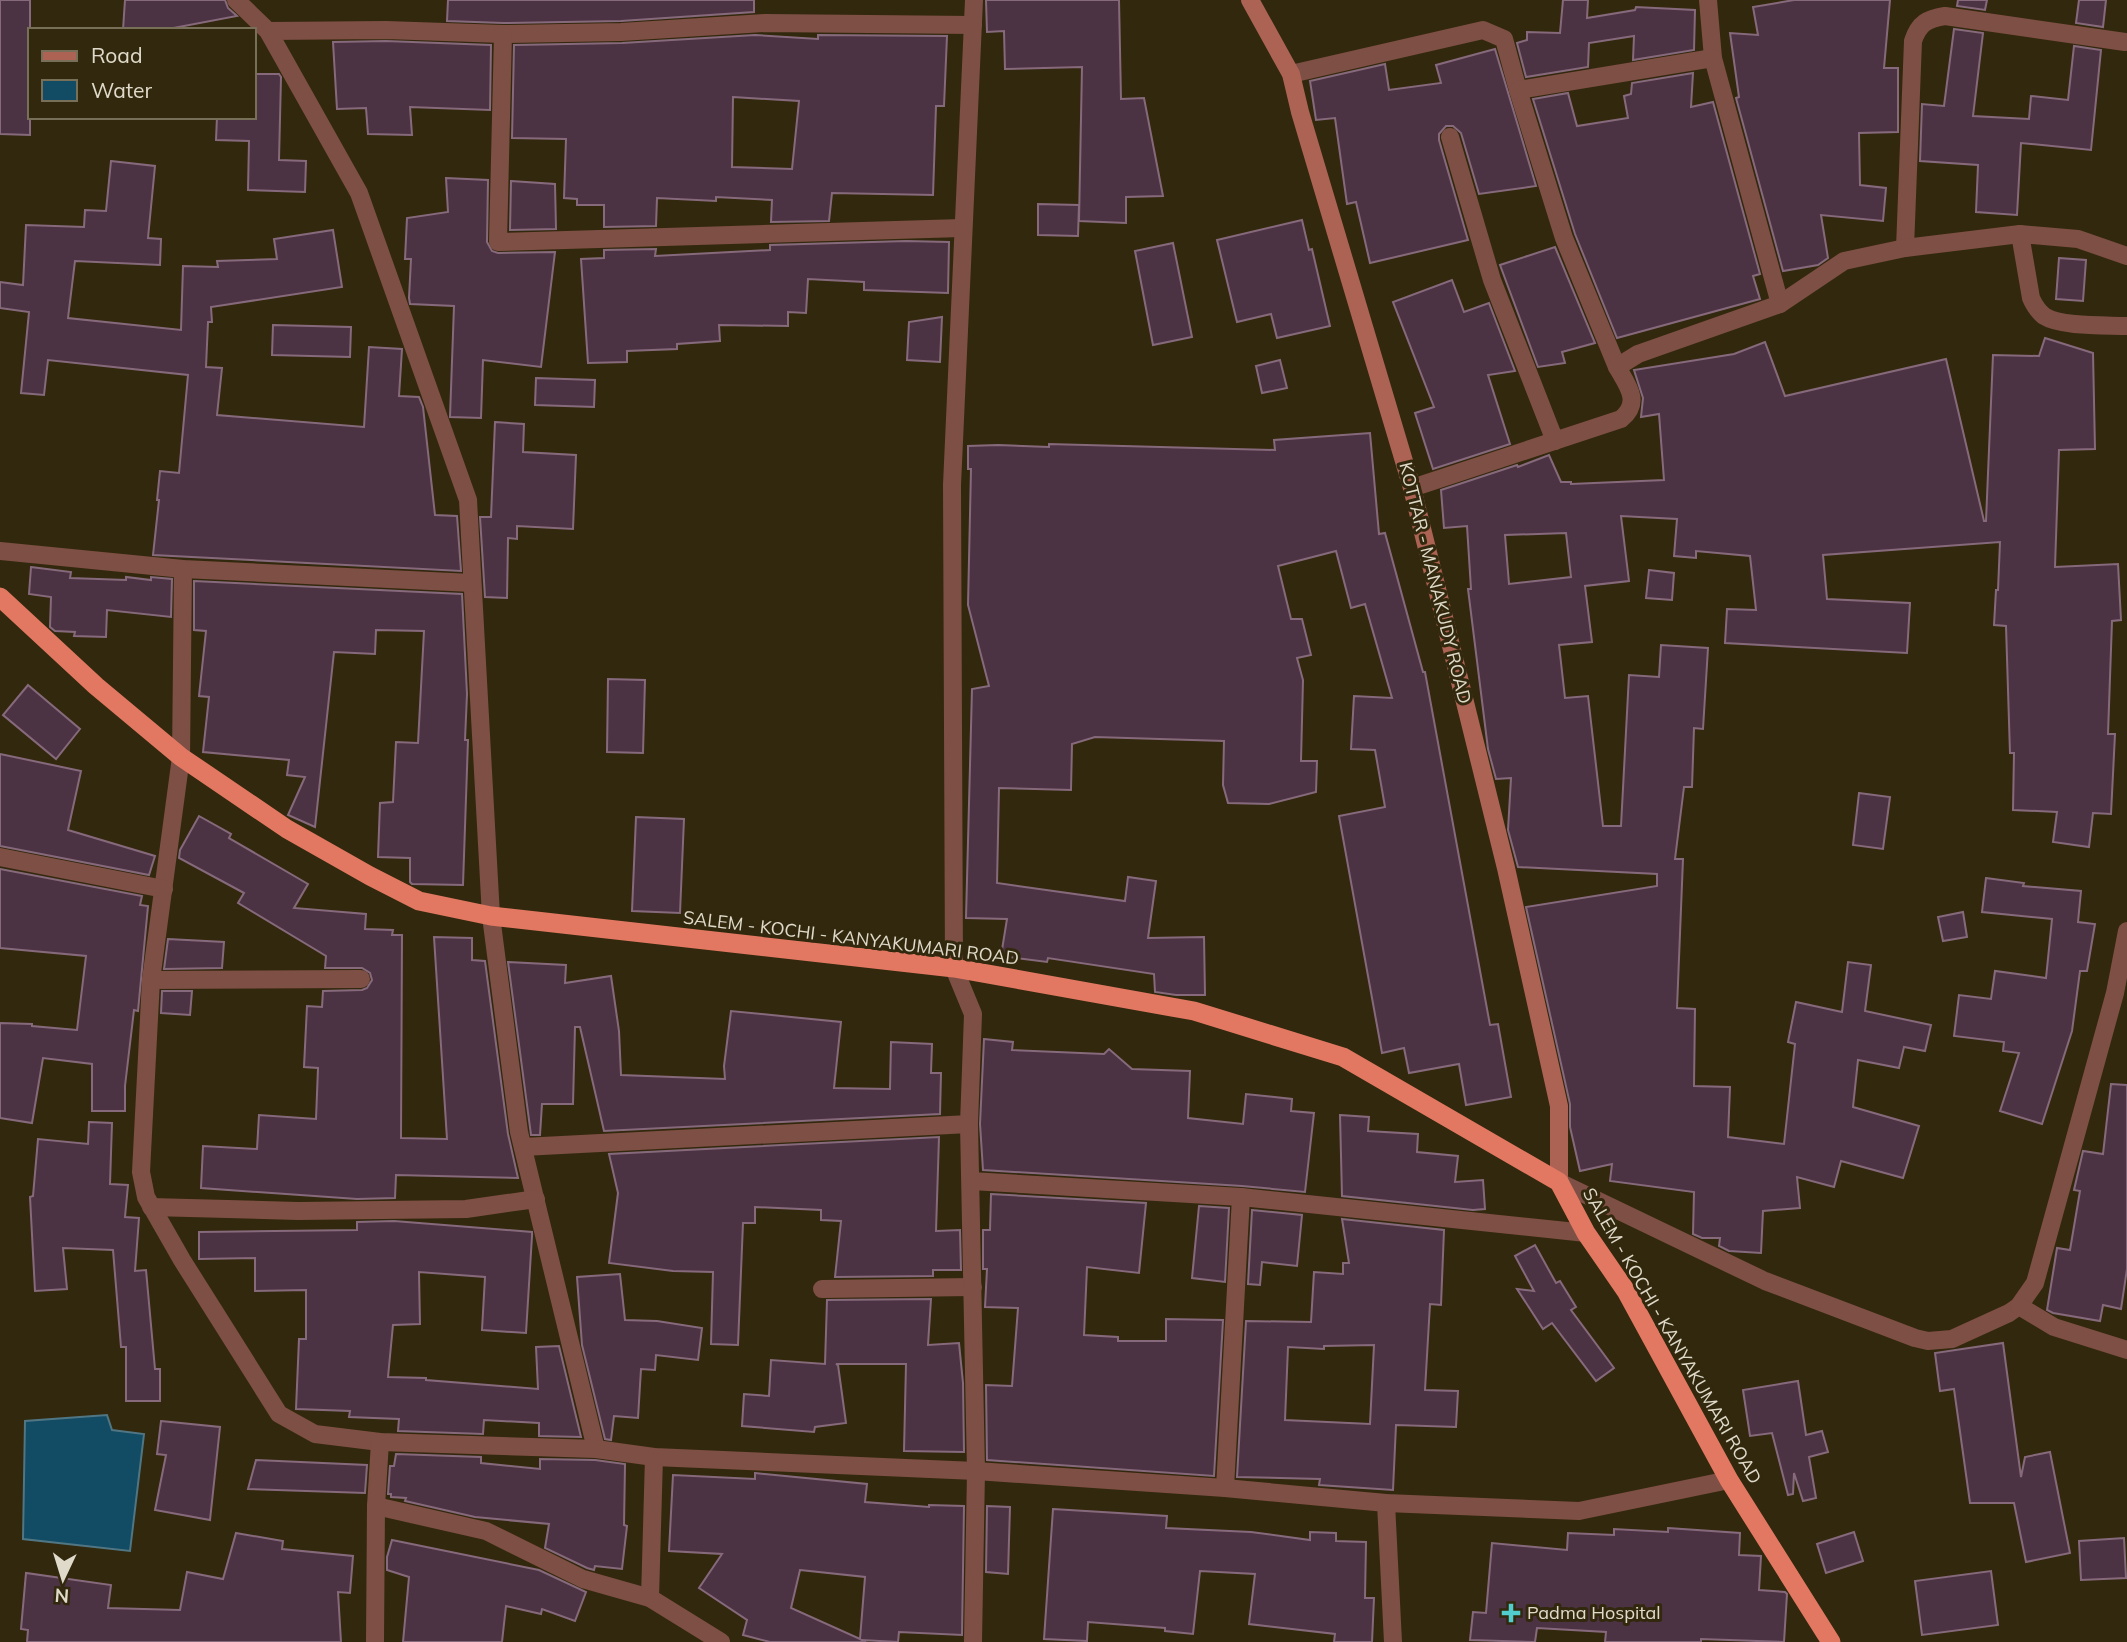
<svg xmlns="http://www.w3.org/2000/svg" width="2127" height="1642" font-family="Mulish,sans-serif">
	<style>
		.water { fill: #124b64; stroke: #507683; stroke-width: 2 }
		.building { fill: #4c3343; stroke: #866a7c; stroke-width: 2; fill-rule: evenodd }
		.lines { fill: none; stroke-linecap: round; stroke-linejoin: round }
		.minor { stroke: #7e4f45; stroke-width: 18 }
		.secondary { stroke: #ad6353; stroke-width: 18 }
		.trunk { stroke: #e27862; stroke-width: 19 }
		.poi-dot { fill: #52cdce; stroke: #32280d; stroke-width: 2.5 }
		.labels { text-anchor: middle; stroke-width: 6; stroke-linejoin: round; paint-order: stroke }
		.street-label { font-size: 18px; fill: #e0daca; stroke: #32280d }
		.poi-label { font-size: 18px; fill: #e0daca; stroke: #32280d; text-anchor: start }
	</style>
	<rect width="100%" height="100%" fill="#32280d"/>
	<path class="water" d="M107 1415 112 1430 144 1434 130 1551 23 1539 25 1421Z"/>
	<g class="building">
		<path d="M0 0H30V135L0 134Z"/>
		<path d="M125 0H225L228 8 237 16 163 30H123Z"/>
		<path d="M448 0H754V12L621 21 503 23 447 21Z"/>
		<path d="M986 0H1119L1121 99 1144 98 1163 196 1126 197V223L1079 221 1082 67 1005 69 1004 31 987 32Z"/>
		<path d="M1563 0H1588L1587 18 1635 10 1636 7 1695 10 1694 50 1633 60 1634 36 1589 43 1588 67 1526 77 1517 43 1527 40V32L1560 33Z"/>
		<path d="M1794 0H1890L1884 68H1898V132L1859 133 1860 185 1886 188 1883 221 1821 215 1828 258 1818 265 1783 271 1736 98 1739 97 1730 33 1758 35 1753 7Z"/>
		<path d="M1958 0H1987L1985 10 1957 6Z"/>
		<path d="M2079 0H2106L2103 27 2076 23Z"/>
		<path d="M1954 29 1983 33 1973 116 2029 119 2031 96 2068 100 2074 46 2101 50 2091 150 2021 143 2017 215 1976 212 1978 165 1920 161 1922 104 1944 106Z"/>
		<path d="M755 35 818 39V35L947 36 944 106H936L933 195 832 193 829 221 771 222 772 200 716 197V201L657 198 656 226 604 227V205H577V199L564 198 566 139 512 138 514 45 622 43ZM733 97 799 101 792 169 732 167Z"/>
		<path d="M386 41 491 45 490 110 410 107 412 135 368 134 366 108 337 109 333 42Z"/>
		<path d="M1495 49 1536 186 1479 194 1461 133 1453 126H1446L1439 134V140L1468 240 1370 263 1356 202 1347 204 1335 118 1316 120 1310 81 1385 64 1389 90 1441 83 1436 65Z"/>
		<path d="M1693 73 1691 107 1713 102 1760 274 1753 276 1760 299 1617 338 1575 234 1533 99 1568 93 1577 126 1628 118 1624 96 1631 94 1632 83Z"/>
		<path d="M254 74H279L281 77 279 160 306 161 305 192 248 190 249 141 216 140 217 117H254Z"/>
		<path d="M111 161 155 166 148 238 161 239 160 265 75 261 68 318 181 330 183 266 218 267 217 261 277 259 274 239 333 230 342 287 211 307 212 322H208L206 367 222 368 217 415 364 427 369 347 402 349 399 396 419 397 423 407 435 515 457 516 461 571 153 555 159 500H157L160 471 179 473 188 375 48 360 44 395 21 393 29 312 0 308V282L23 285 26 225 84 227 85 210 106 211Z"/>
		<path d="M446 178 488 180 487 242 492 251 498 253 555 252 541 367 483 360 481 418 450 417 454 306 410 304 409 298 411 259H405L407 218 448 212Z"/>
		<path d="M511 181 555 184 556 229 510 230Z"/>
		<path d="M1038 204 1079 205 1078 236 1038 235Z"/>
		<path d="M1302 220 1309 250 1312 249 1330 326 1277 338 1271 314 1237 322 1217 240Z"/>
		<path d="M906 241 949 242 948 293 864 290V282L808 279 806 313 788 312V326L719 325 720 341 677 344V349L627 351V362L588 363 581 259 604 258V250L656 249 655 256 770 250V245Z"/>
		<path d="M1173 243 1192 337 1153 345 1135 251Z"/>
		<path d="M1555 247 1595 343 1562 352 1565 363 1538 367 1500 265Z"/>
		<path d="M2059 258 2086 260 2083 301 2056 299Z"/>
		<path d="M1452 280 1464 312 1489 303 1515 371 1488 375 1510 444 1433 469 1415 413 1434 407 1393 302Z"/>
		<path d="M942 317 940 362 907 360 909 322Z"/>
		<path d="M273 325 351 327 350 357 272 355Z"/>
		<path d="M2045 338 2093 353 2095 449 2059 450 2055 567 2118 564 2121 620 2112 621 2108 734H2115L2111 814 2093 813 2089 847 2053 842 2057 812 2013 810 2014 753H2010L2006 626 1994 625 1996 590H1998L2000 542 1823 555 1827 599 1910 603 1907 653 1725 643 1727 609 1756 610 1750 556 1696 551V558L1674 556 1677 519 1621 516 1629 581 1585 586 1592 642 1559 645 1565 698 1588 696 1603 826H1621L1629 675 1659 677 1661 645 1708 648 1703 729 1694 728 1692 787H1684L1675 859H1683L1677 1008 1695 1009 1694 1086 1730 1087 1728 1137 1784 1144 1795 1044 1788 1042 1796 1002 1842 1012 1848 962 1871 965 1865 1011 1931 1025 1925 1051 1904 1047 1899 1068 1858 1060 1853 1107 1919 1126 1903 1178 1841 1161 1834 1187 1797 1177 1800 1208 1763 1211 1761 1253 1729 1251 1719 1246 1720 1238H1702L1693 1234 1694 1192 1610 1181 1612 1164 1580 1171 1570 1127V1104L1526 907 1657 886V874L1518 867 1508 830 1511 778 1496 779 1488 749 1468 589H1471L1467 526 1444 528 1441 490 1517 465 1518 467 1549 455 1561 482H1571V484L1664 480 1659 414 1641 417 1643 398 1634 370 1734 354 1765 342 1785 396 1946 359 1984 521H1986L1993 355 2039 356ZM1566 533 1571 577 1509 584 1505 535Z"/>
		<path d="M1280 360 1287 388 1262 393 1256 366Z"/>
		<path d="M536 378 595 380 594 407 535 405Z"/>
		<path d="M495 422 524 424 523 452 576 455 573 529 517 526V539L508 538 507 598 485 597 480 517H491Z"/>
		<path d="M1370 433 1379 534 1385 533 1423 672H1425L1490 1025 1498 1024 1511 1097 1466 1105 1459 1064 1409 1073 1404 1048 1382 1053 1339 816 1385 807 1375 750 1351 749 1354 696 1392 698 1365 604 1351 608 1336 551 1278 566 1291 619H1302L1311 655 1297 658 1303 680 1301 761H1317L1316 792 1269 804 1228 803 1223 785 1224 741 1095 737 1072 744 1071 790 999 788 997 883 1125 901 1128 877 1156 881 1148 938 1204 937 1205 995H1176L1155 992 1154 974 1048 958 1047 962 1001 956 1007 919 966 918 972 689 989 686 968 605 971 469H968V446L998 445 1049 447V444L1275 450 1274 440Z"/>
		<path d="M31 567 71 572 70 578 126 580V577L151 580V577L172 579 171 617 107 610 106 637 74 636 75 632 55 631 50 627 51 597 29 594Z"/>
		<path d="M1649 570 1674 573 1672 600 1646 598Z"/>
		<path d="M194 581 462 594 467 694 465 740H468L463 885 412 884 410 882V858L378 857 380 803 393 802 396 742 418 743 424 631 376 630 375 654 334 652 315 827 288 815 305 777 287 775 289 760 203 752 209 697 199 696 206 631 194 630Z"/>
		<path d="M608 679 645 680 643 753 607 752Z"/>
		<path d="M28 685 80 729 56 759 3 715Z"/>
		<path d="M0 754 81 771 68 830 155 856 149 875 0 846Z"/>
		<path d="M1859 793 1890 797 1883 849 1853 845Z"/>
		<path d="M199 816 231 834 229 838 308 884 294 908 366 914 365 929 393 930 392 935H402L401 1138 447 1139 434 937 472 938V960L485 961 508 1134 518 1178 396 1175 395 1198 357 1199 201 1188 203 1146 257 1149 259 1115 316 1119 318 1068 304 1067 307 1006 322 1007 323 991 362 990 367 988 372 980 370 973 362 968H325L326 956 238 903 244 893 179 858 180 850Z"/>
		<path d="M636 817 684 819 680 913 632 911Z"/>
		<path d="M0 869 142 896 140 905 148 906 138 1011 134 1010 125 1086V1111H92V1064L43 1058 32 1123 0 1118V1023L32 1024V1026L77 1030 86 956 0 948Z"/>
		<path d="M1986 878 2024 883 2023 886 2081 891 2078 922 2095 924 2087 971H2080L2072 1031 2042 1124 2000 1111 2019 1053 2003 1051 2004 1042 1954 1036 1959 995 1991 999 1995 971 2046 978 2052 919 1982 912Z"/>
		<path d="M1963 912 1967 937 1943 941 1938 917Z"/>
		<path d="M168 939 224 942 222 968 164 969Z"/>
		<path d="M508 962 566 965 565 983 611 976 619 1031 621 1075 725 1079 724 1066 731 1011 841 1022 834 1088 890 1089 891 1042 932 1044 931 1073H941L940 1114 604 1131 580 1027H575L573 1104H542L540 1135H531Z"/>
		<path d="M162 991H192L190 1015 161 1013Z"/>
		<path d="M984 1039 1013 1042 1012 1050 1104 1054 1109 1049 1132 1069 1190 1071 1188 1118 1243 1124 1246 1094 1292 1099 1291 1111 1314 1113 1305 1192 1242 1186 983 1170 980 1124Z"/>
		<path d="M2111 1084 2127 1085V1269L2121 1309 2103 1305 2100 1321 2053 1313 2047 1310 2057 1248 2070 1250 2080 1191 2074 1190 2083 1151 2103 1154Z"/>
		<path d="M1340 1115 1369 1117 1368 1131 1418 1134 1417 1152 1458 1156 1455 1182 1483 1180 1485 1209 1473 1210 1342 1196Z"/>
		<path d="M89 1122 112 1123 110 1184 128 1185 125 1217 139 1218 135 1271 146 1270 155 1369H160V1401H126V1347H121L113 1250 63 1248 67 1289 35 1291 30 1197 33 1196 38 1139 88 1144Z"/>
		<path d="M939 1137 936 1231 960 1230 961 1270H933V1276L835 1277 841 1221 821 1220V1210L755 1207V1223H743L738 1345 711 1344 713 1272 673 1271 609 1263 618 1193 609 1154Z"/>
		<path d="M991 1194 1146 1203 1139 1273 1087 1267 1084 1335 1118 1337V1341H1166V1319L1223 1320 1214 1476 987 1460 986 1385 1012 1386 1018 1308 985 1307 987 1269H983V1230H990Z"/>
		<path d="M1199 1206 1229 1208 1225 1282 1192 1278Z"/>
		<path d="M1252 1210 1302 1215 1297 1266 1262 1262 1260 1285 1248 1284Z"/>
		<path d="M1342 1219 1444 1230 1441 1305 1430 1304 1425 1390 1458 1391 1456 1427 1396 1425 1393 1490 1319 1485 1320 1479 1237 1477 1246 1321 1311 1322 1314 1272 1343 1274V1263H1349ZM1374 1345 1370 1424 1285 1420 1288 1347 1324 1349V1346Z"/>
		<path d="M394 1221 532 1232V1236L526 1333 482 1330 485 1277 419 1272 420 1324 393 1325 388 1377 426 1378V1380L538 1389 536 1347 559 1346 581 1437 539 1436V1423L484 1420 483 1434 398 1431 399 1419 349 1417 350 1411 296 1409 299 1339H306V1290L255 1291V1258L199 1259V1232L357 1230V1222Z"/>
		<path d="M1535 1245 1556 1283 1560 1281 1576 1307 1571 1310 1614 1368 1596 1381 1552 1323 1543 1329 1517 1289 1534 1291 1515 1256Z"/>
		<path d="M620 1274 625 1320 657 1321 702 1328 698 1360 656 1355 655 1370 641 1369 638 1418 614 1416 611 1440 605 1439 582 1345 577 1277Z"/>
		<path d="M931 1299 928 1345 959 1343 963 1383 964 1452 904 1451 906 1364H836L838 1365 846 1423 815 1427 814 1432 742 1426 744 1394 769 1396 771 1360 825 1364 827 1300Z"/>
		<path d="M2003 1343 2021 1477 2025 1457 2050 1452 2070 1553 2026 1562 2014 1503H1970L1954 1389 1940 1391 1935 1353Z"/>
		<path d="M1798 1381 1806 1435 1822 1431 1828 1452 1809 1457 1816 1498 1803 1501 1794 1473 1793 1494 1788 1495 1772 1433 1750 1436 1743 1390Z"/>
		<path d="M161 1421 220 1427 210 1520 155 1510 166 1455 157 1454Z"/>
		<path d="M396 1454 481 1457V1463L540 1469V1459L595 1460 625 1464 624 1525 627 1526 622 1569 595 1566 594 1570 587 1568 545 1548 549 1524 475 1517 405 1501 406 1498 391 1497V1494H388L390 1466H394Z"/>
		<path d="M256 1460 367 1465 365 1493 248 1489Z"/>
		<path d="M755 1473 867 1484 865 1502 929 1507V1505L964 1506 962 1635 899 1632 898 1642 861 1640 866 1642H770L743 1635 747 1620 699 1588 722 1554 669 1551 673 1475 755 1479ZM800 1570 865 1577 860 1639 791 1608Z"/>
		<path d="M987 1506 1010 1507 1008 1574 986 1572Z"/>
		<path d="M1053 1509 1167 1516 1166 1528 1251 1532 1310 1540V1532L1336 1533V1541L1366 1542 1365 1598H1374L1372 1642H1334L1335 1634 1249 1624 1255 1574 1200 1571 1193 1634 1165 1631V1628L1088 1622 1087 1641 1044 1639Z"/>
		<path d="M1668 1528 1740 1533 1739 1555 1761 1556 1759 1590 1785 1592 1787 1594 1784 1642 1701 1639V1642H1605L1606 1632 1537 1628 1535 1642 1470 1640 1473 1612 1486 1613 1492 1543 1567 1550 1568 1533 1614 1535V1529L1668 1532Z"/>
		<path d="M1854 1532 1863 1561 1826 1573 1817 1544Z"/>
		<path d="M236 1533 283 1541 282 1549 353 1556 350 1593 338 1592 341 1642H27L28 1630 21 1629 26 1573 111 1585 108 1608 180 1610 187 1572 223 1579Z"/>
		<path d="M2124 1538 2126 1578 2081 1580 2079 1541Z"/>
		<path d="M392 1540 539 1570 586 1592 575 1621 542 1609 541 1614 506 1606 502 1642H403L409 1577 387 1570V1557Z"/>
		<path d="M1991 1571 1998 1625 1922 1635 1915 1581Z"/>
	</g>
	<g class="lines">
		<g class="minor">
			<path d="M236 0 268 31 359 193 468 500 491 916 519 1132 596 1449"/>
			<path d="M1708 0 1713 58 1780 304"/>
			<path d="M268 31 386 30 503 34 621 32 765 23 973 25"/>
			<path d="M503 34 498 242 962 228"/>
			<path d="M1291 74 1483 30 1504 39 1518 90 1564 238 1617 367"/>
			<path d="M1518 90 1713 58"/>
			<path d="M1450 137 1492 280 1555 441"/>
			<path d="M2020 234 2031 298C2034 305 2038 311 2044 316 2061 327 2106 325 2127 326"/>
			<path d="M1905 248 1913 41C1919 23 1927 19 1945 16L2125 42"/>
			<path d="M1412 488 1621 419C1642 402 1627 385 1617 367L1638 354 1780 304 1844 261 1905 248 2020 234 2078 239 2127 256"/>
			<path d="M0 551 183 569 472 583"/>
			<path d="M183 569 181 757 151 980 141 1172 146 1197 182 1260 279 1414 315 1434 380 1442 596 1449 654 1457 976 1471 1225 1488 1386 1503 1579 1511 1729 1480"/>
			<path d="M0 857 164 889"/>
			<path d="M151 980 361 979"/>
			<path d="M523 1147 969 1124"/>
			<path d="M971 1181 1241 1197 1586 1233"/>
			<path d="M1559 1182 1765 1281 1915 1338 1928 1341 1952 1339 2009 1313 2019 1306 2035 1283 2115 993 2127 931"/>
			<path d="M151 1207 298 1211 466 1209 536 1199"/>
			<path d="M822 1289 973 1287"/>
			<path d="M2019 1306 2054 1327 2127 1350"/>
			<path d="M1225 1488 1241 1197"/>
			<path d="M1386 1503 1393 1642"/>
			<path d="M376 1506 486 1531 583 1579 650 1598 721 1642"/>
			<path d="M650 1598 654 1457"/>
			<path d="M375 1642 376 1506 380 1442"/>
			<path d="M973 1642 976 1471 969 1124 973 1014 954 968 952 485 974 0"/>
		</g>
		<path class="secondary" d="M1250 0 1291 74 1300 112 1412 488 1506 868 1559 1106V1182"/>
		<path class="trunk" d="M0 597 96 686 181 757 287 829 370 876 419 901 491 916 954 968 1194 1011 1343 1057 1559 1182 1586 1233 1626 1291 1729 1480 1831 1642"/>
	</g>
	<path class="poi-dot" d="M1507.5 1602.5h7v7h7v7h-7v7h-7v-7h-7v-7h7z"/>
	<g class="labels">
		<g class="street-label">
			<text transform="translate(1435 583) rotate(76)" y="6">KOTTAR - MANAKUDY ROAD</text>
			<text transform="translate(851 938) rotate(7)" y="6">SALEM - KOCHI - KANYAKUMARI ROAD</text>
			<text transform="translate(1672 1336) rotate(60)" y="6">SALEM - KOCHI - KANYAKUMARI ROAD</text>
		</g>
		<g class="poi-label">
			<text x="1527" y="1619">Padma Hospital</text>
		</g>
	</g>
	<rect x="28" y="28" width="228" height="91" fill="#32280d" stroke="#786f59" stroke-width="2"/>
	<rect x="42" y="51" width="35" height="10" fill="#ad6353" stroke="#786f59" stroke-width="2"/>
	<text x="91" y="63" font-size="21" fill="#e0daca">Road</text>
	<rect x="42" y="80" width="35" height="21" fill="#124b64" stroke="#786f59" stroke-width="2"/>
	<text x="91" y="98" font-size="21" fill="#e0daca">Water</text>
	<g transform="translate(63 1579) rotate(184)" stroke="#32280d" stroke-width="5" paint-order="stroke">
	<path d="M0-5L12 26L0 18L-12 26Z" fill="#e0daca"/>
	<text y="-10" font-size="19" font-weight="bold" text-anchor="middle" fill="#e0daca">N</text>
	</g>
</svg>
